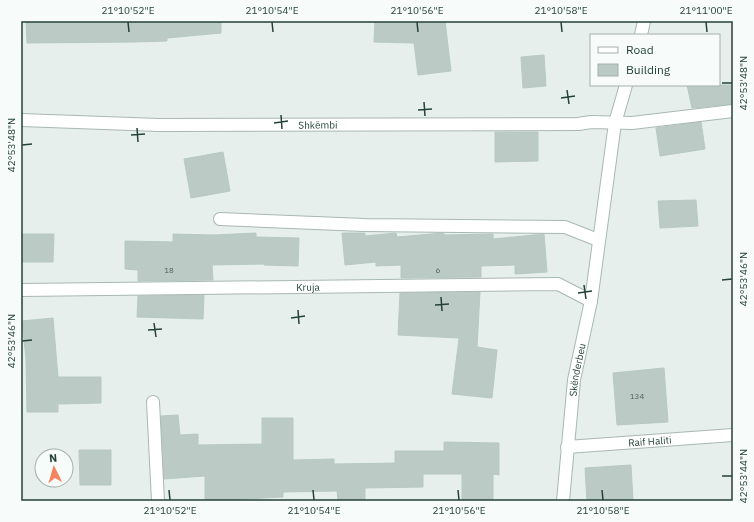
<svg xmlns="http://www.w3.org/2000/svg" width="754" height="522" font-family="'IBM Plex Sans',sans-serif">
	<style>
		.building { fill: #bbcac4; stroke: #b8c9c2 }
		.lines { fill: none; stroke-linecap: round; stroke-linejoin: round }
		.minor-casing { stroke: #a8b8b2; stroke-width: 14 }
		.secondary-casing { stroke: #a4bbb3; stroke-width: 14 }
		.minor { stroke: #fff; stroke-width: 12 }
		.secondary { stroke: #fff; stroke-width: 12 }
		.ticks { fill: none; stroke: #24423a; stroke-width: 1.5 }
		.labels { text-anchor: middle; stroke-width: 4; stroke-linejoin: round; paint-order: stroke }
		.number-label { font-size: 8px; fill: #4a645c }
		.street-label { font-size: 10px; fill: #24423a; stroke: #f7fbf9 }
		.neatline { fill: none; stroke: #24423a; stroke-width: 1.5 }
		.ticks-label { font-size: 10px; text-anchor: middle; fill: #24423a }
	</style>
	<rect width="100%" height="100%" fill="#e6efeb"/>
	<g class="building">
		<path d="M26 21H221V33L167 38V41L135 42 27 43Z"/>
		<path d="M375 21H445L451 71 418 75 414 43 374 42Z"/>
		<path d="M544 55 546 86 523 88 521 57Z"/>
		<path d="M687 85H733V104L692 108Z"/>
		<path d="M701 122 705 149 660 156 656 128Z"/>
		<path d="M495 132H538V161L495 162Z"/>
		<path d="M223 152 230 191 191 198 184 159Z"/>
		<path d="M696 200 698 226 660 228 658 201Z"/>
		<path d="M256 233V237L299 238 298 266 264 265V264L212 265 213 280 138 281V270L125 269V241L173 242V234L213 235Z"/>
		<path d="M342 233H365V236L396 233 397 237 443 233 445 235 493 234V239L544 234 547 272 515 274V265L481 266V277L401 278V265L376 266V262L345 265Z"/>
		<path d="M21 234H54L53 262H21Z"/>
		<path d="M480 292 477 347 497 350 492 398 452 394 459 338 398 335 400 293Z"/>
		<path d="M204 295 203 319 137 317 138 296Z"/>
		<path d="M53 318 58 377H101V403L58 404V412H27L26 359 22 321Z"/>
		<path d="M664 368 668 422 617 425 613 373Z"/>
		<path d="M178 415 180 435 198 434V445L262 444V418H293V460L334 459V464L395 463V451H444V442L499 443V475L493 474V501H462V474H423V487L365 488V500H338L337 491 283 492V497L205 501V476L164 479 161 416Z"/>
		<path d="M79 450H111V485H80Z"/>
		<path d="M631 465 633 500 587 501 585 468Z"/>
	</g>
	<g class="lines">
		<g class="minor-casing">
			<g id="minor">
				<path id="s1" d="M21 120 159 125 578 124 591 122 632 123 733 111"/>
				<path d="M220 219 364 225 565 227 598 240"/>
				<path id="s2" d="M21 290 558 284 591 301"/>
				<path d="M153 402 158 501"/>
				<path id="s3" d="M567 447 733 435"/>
			</g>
		</g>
		<g class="secondary-casing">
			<g id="secondary">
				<path d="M641 35 644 21"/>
				<path id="s4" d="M563 501 574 380 591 301 615 123 626 85"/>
			</g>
		</g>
		<use href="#minor" class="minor"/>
		<use href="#secondary" class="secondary"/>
	</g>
	<path class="ticks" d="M128 22 129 32M272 22 273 32M417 22 418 32M561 22 562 32M706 22 707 32M722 83H732M567 90 569 104M561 98 575 96M424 102 425 116M418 110 432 109M281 115 282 129M274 123 288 121M137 128 138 142M131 135 145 134M22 145 32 144M722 280 732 279M584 285 586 299M578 293 592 291M441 297 442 311M435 305 449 304M298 310 299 324M291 318 305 316M154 323 156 337M148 330 162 329M22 341 32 340M722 476H732M169 490 170 500M313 490 314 500M458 490 459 500M602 490 603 500"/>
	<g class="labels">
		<g class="number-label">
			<text x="169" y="273">18</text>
			<text x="438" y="273">6</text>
			<text x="637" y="399">134</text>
		</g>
		<g class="street-label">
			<text dy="4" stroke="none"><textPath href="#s1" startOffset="297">Shkëmbi</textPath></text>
			<text dy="4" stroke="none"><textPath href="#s2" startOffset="287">Kruja</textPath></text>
			<text dy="4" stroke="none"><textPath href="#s4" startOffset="132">Skënderbeu</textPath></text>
			<text dy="4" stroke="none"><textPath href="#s3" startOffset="83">Raif Haliti</textPath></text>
		</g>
	</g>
	<rect width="754" height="522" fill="none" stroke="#f7fbf9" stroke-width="44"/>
	<rect x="590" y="34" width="130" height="52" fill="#f7fbf9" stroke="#a3b1ad"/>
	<rect x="598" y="47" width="20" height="6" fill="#ffffff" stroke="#a3b1ad"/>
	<text x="626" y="54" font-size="12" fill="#24423a">Road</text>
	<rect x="598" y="64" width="20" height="12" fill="#bbcac4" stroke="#a3b1ad"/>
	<text x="626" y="74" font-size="12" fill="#24423a">Building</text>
	<g transform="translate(54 468) rotate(355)"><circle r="19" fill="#f7fbf9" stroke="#a3b1ad"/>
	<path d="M0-3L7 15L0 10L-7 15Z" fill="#f4845f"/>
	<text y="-6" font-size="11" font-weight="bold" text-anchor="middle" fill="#24423a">N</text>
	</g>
	<rect x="22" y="22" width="710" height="478" class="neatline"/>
	<g class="ticks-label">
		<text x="128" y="14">21°10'52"E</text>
		<text x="272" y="14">21°10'54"E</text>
		<text x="417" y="14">21°10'56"E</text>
		<text x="561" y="14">21°10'58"E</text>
		<text x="706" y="14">21°11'00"E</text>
		<text transform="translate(743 83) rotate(-90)" y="4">42°53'48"N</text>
		<text transform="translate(11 145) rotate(-90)" y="4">42°53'48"N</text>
		<text transform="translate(743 279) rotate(-90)" y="4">42°53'46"N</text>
		<text transform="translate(11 341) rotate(-90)" y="4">42°53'46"N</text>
		<text transform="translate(743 476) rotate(-90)" y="4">42°53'44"N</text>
		<text x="170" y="514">21°10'52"E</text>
		<text x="314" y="514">21°10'54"E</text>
		<text x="459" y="514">21°10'56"E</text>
		<text x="603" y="514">21°10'58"E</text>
	</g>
</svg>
